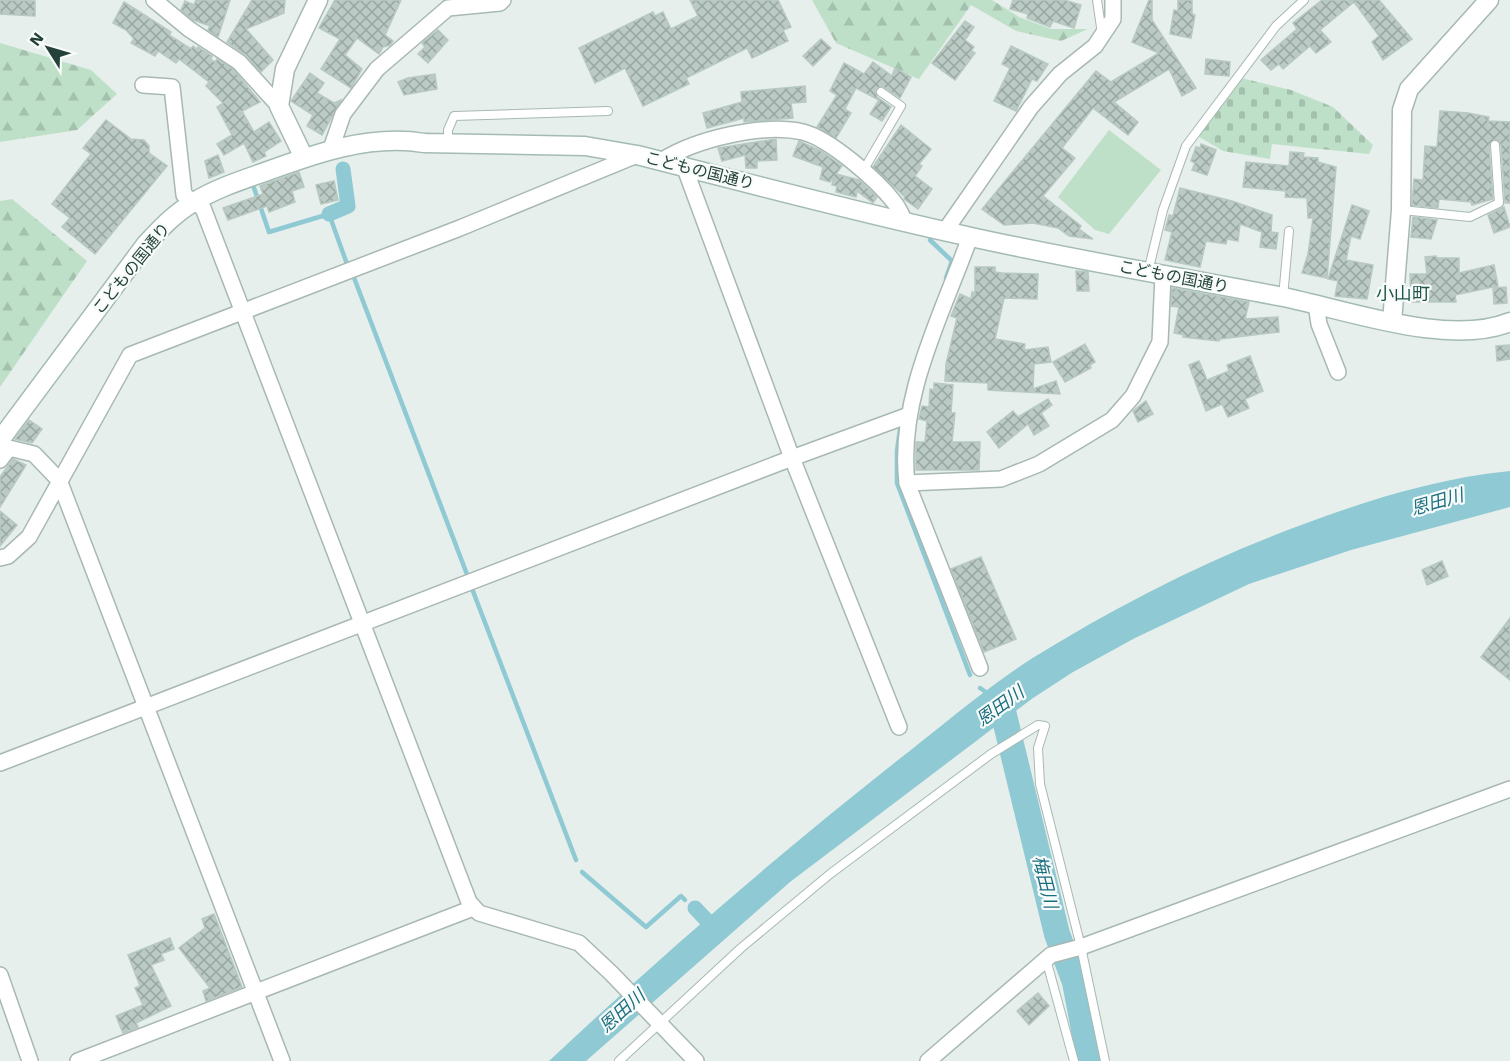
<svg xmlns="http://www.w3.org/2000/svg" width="1510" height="1061" font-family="'Work Sans','Noto Sans JP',sans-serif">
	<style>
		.forest { fill: url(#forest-firs) }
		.cemetery { fill: url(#cemetery-stones) }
		.garden { fill: #bfe0c8 }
		.water { fill: #8ec9d4 }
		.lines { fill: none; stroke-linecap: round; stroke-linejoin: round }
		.stream { stroke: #8ec9d4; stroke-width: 4.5 }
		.canal { stroke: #8ec9d4; stroke-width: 15 }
		.river { stroke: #8ec9d4; stroke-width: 26 }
		.building { fill: url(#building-cross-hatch); stroke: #b8c9c2; stroke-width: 1.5 }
		.service-casing { stroke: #a8b8b2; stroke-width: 10 }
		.minor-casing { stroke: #a8b8b2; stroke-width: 18 }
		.tertiary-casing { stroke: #a8b8b2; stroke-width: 21 }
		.secondary-casing { stroke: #a4bbb3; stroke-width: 21 }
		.service { stroke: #fff; stroke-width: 8 }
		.minor { stroke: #fff; stroke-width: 15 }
		.tertiary { stroke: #fff; stroke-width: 18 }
		.secondary { stroke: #fff; stroke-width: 18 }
		.labels { text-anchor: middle; stroke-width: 4.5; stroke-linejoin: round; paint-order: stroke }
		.street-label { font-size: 16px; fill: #24423a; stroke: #f7fbf9 }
		.neighbourhood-label { font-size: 18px; fill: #1f5548; stroke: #f7fbf9 }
		.water-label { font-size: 18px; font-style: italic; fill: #1c6f80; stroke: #f7fbf9 }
	</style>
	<defs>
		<pattern id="forest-firs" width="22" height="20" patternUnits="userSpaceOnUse" patternTransform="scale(1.5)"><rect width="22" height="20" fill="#bfe0c8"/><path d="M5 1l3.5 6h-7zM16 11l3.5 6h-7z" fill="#a4c1ad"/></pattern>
		<pattern id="cemetery-stones" width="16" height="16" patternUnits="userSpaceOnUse" patternTransform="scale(1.5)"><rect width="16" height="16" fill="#bfe0c8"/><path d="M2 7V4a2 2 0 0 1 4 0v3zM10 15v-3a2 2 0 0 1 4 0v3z" fill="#a4c1ad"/></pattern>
		<pattern id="building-cross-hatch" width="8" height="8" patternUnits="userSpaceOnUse" patternTransform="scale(1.5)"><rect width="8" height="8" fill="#bbcac4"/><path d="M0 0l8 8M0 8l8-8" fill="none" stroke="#98a6a0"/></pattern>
	</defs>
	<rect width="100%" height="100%" fill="#e6efeb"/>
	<g class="forest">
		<path d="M812 0H992L1019 17 1051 29H1088L1061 41 1016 31 971 5 919 79 836 43Z"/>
		<path d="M0 43 91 70 117 94 77 130 0 142Z"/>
		<path d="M12 199 87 261 0 387V201Z"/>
	</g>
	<path class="cemetery" d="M1237 77 1291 90 1333 107 1373 145 1369 154 1272 144 1270 159 1223 151 1196 135Z"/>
	<path class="garden" d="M1109 130 1161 170 1109 234 1095 230 1058 197Z"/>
	<path class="water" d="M1510 471V507L1351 550 1249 584 1135 638 1073 672 1033 698 790 882 586 1061H549C660 957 774 858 893 764 938 729 983 690 1031 659 1118 605 1208 559 1304 524 1371 499 1439 478 1510 471Z"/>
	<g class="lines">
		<g class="stream">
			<path d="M254 188 269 232 329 214 347 264"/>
			<path d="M930 240 952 261 946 278"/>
			<path d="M353 275 468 577"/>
			<path d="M900 429 897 451V483L970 675"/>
			<path d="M471 586 576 860"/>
			<path d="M980 688 990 695"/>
			<path d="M582 872 646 927 681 896 685 900"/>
		</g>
		<g class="canal">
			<path d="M329 214 348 206 343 169"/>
			<path d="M695 908 714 928"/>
		</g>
		<path class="river" d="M1001 703 1057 934 1075 982 1090 1061"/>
	</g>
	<g class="building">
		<path d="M0 0 35 1V16L0 14Z"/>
		<path d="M196 0H230L218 37 208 30 210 26 193 20 181 10 185 1 194 5Z"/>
		<path d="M252 0H285L284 13 246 29 273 60 261 72 246 55 227 42Z"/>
		<path d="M335 0H401L385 35 393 41 390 45 383 47 379 54 357 38 345 55 362 69 351 88 321 69 340 39 319 28Z"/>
		<path d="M690 0H778L791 27 783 30 788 41 752 58 747 48 686 78 689 84 643 106 625 68 595 83 579 48 653 12 655 16 663 12 671 29 698 16Z"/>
		<path d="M1013 0H1064L1081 5 1074 28 1053 21 1050 27 1027 18 1028 14 1010 9Z"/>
		<path d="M1149 0H1152V20L1196 88 1182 96 1169 69 1114 102 1138 122 1128 135 1093 108 1062 148 1075 158 1043 196 1081 226 1079 229 1093 239 1069 236 1058 228 1033 223 1004 225 982 209 1096 71 1111 82 1159 53 1132 42Z"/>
		<path d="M1178 0H1192V14L1195 15 1191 38 1170 34 1174 10 1178 11Z"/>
		<path d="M1322 0H1379L1412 39 1383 60 1372 42 1379 36 1354 2 1320 30 1331 42 1316 53 1310 46 1283 69 1279 64 1271 70 1261 60 1297 29 1293 23Z"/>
		<path d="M124 2 171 32 169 35 191 49 193 46 197 49 198 47 212 56 211 60 215 62 217 59 233 69 260 102 242 111 254 132 269 122 281 141 264 152 266 156 253 162 244 143 224 155 217 144 232 135 217 107 223 103 206 86 209 82 179 59 176 63 158 51 155 56 131 43 134 39 126 30 113 23Z"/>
		<path d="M965 21 974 27 965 40 974 47 971 51 975 53 955 80 932 63Z"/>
		<path d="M438 30 448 40 428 63 418 54 425 47 422 43Z"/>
		<path d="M821 39 831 48 813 66 803 56Z"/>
		<path d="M1011 46 1048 64 1037 81 1032 79 1016 111 994 101 1010 68 1002 64Z"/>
		<path d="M1206 59 1230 62 1229 76 1205 74Z"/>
		<path d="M873 62 892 76 895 68 911 77 900 98 882 86 876 89 877 97 891 107 882 121 870 114 879 100 856 88 845 109 851 113 836 138 817 127 837 95 830 91 844 63 864 74Z"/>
		<path d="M310 73 324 83 317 93 334 103 341 100 322 135 307 126 313 115 291 101Z"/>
		<path d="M435 74 437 89 404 95 398 82 408 78Z"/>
		<path d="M805 86 806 102 791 103 793 118 744 122V118L707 128 703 113 742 102 741 92Z"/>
		<path d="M1440 111 1468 113 1489 117 1488 121 1510 122V203H1505L1501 145 1495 139 1489 145 1493 199 1472 205 1471 202 1439 199 1438 208 1412 205 1414 179 1423 180 1425 146 1437 147Z"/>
		<path d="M106 120 131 139 144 140 149 146V153L167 166 95 254 62 227 70 218 52 204 91 154 83 148Z"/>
		<path d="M901 125 931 149 919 164 922 166 915 176 932 189 918 209 904 199 905 197 873 167Z"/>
		<path d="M776 139 777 160 757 161V168H746L745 155 722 161 718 148Z"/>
		<path d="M799 141 821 151 842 166 836 174 859 180 877 197 873 203 857 191 856 197 836 192 837 186 832 185 834 176 830 182 820 179 823 167 793 156Z"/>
		<path d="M1201 144 1216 150 1207 175 1192 170 1195 163 1191 161 1196 147 1200 148Z"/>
		<path d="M1290 152 1304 153 1303 157 1318 158V162L1336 167 1327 278 1302 273 1308 254 1313 218H1308L1307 198 1285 197 1286 191 1243 187 1246 162 1289 166Z"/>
		<path d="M218 155 224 172 209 178 205 161Z"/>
		<path d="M299 172 304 187 292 191 295 202 269 212 267 206 228 220 223 208 263 194 260 186Z"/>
		<path d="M334 181 338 200 321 204 316 185Z"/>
		<path d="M1180 188 1232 201 1272 215 1271 232 1278 233 1276 249 1260 247 1262 232 1240 224 1238 241 1227 239 1226 244 1206 241 1200 267 1165 260 1172 232 1165 230 1169 215 1173 216Z"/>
		<path d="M1352 205 1369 211 1360 239 1351 236 1346 260 1373 265 1367 299 1335 296 1338 281 1328 279Z"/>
		<path d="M1504 207 1510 227 1494 233 1488 215Z"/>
		<path d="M1413 217 1437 220 1431 239 1411 237Z"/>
		<path d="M1436 256 1437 258H1459V273L1494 265 1498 286 1455 295 1456 302H1411L1410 274H1427L1425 257Z"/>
		<path d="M975 267H995V272L1002 273 1038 274 1037 299 1004 298 995 339 1025 344 1024 350 1048 347 1051 362 1034 364 1033 389 1056 381 1060 394 988 390V383L945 381 946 364 957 318 951 316 960 294 971 299 972 292 975 293Z"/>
		<path d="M1076 271 1088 272 1089 291H1077Z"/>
		<path d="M1506 287 1507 303 1494 304 1493 288Z"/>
		<path d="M1172 288 1249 302 1245 319 1278 317 1279 332 1220 339 1219 341 1183 337 1184 335 1174 333 1179 307 1171 306Z"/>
		<path d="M1085 344 1095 362 1090 365 1091 368 1065 382 1053 362Z"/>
		<path d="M1509 345 1510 359 1497 361 1496 346Z"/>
		<path d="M1250 356 1263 391 1245 399 1249 408 1228 417 1222 404 1206 411 1189 365 1199 361 1207 380 1229 371 1227 365Z"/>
		<path d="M934 383 953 385 951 413H955L952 442H980L979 470H916V442H925L927 421 919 419 922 406 929 407 930 389 934 390Z"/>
		<path d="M1048 399 1052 405 1041 413 1049 426 1034 435 1028 424 999 448 987 432 1013 411 1018 417Z"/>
		<path d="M1146 401 1153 414 1138 422 1133 411Z"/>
		<path d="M29 420 42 429 32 443 15 439Z"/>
		<path d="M13 459 26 465 0 507V477Z"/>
		<path d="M0 511 17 525 0 546Z"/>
		<path d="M981 557 1016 639 984 652 951 569Z"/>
		<path d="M1442 561 1448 576 1427 585 1422 570Z"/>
		<path d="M1510 618V680L1481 657Z"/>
		<path d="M214 914 242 987 206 1001 203 991 210 988 179 948 205 928 202 919Z"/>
		<path d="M170 938 174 949 161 954 164 960 151 965 171 1006 136 1023 138 1027 123 1033 116 1016 143 1005 135 988 140 986 128 955Z"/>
		<path d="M1038 993 1049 1006 1029 1025 1017 1011Z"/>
	</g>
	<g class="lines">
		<g class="service-casing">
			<g id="service">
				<path d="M1097 0 1102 34"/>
				<path d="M448 144V130L454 116 608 111"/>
				<path d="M863 171 901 106 881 92"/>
				<path d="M1402 210 1470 217 1499 203 1495 145"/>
				<path d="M1148 272 1163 210 1186 146 1276 26 1304 0"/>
				<path d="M1283 297 1289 231"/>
				<path d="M1046 959 1074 1061"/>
				<path d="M619 1061 741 948 830 874 991 754 1038 725 1045 726 1038 748 1040 784 1081 947 1105 1061"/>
			</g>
		</g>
		<g class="minor-casing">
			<g id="minor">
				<path d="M154 0 189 29 239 62 279 106"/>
				<path d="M143 85 172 87 184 195 203 208 469 902 479 913 579 943 611 973 696 1061"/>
				<path d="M331 149 343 114 377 69 448 8 500 3 503 0"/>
				<path d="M661 161C696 139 762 123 803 132 830 139 877 180 894 202 899 208 902 216 905 222"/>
				<path d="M684 166 792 458 899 727"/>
				<path d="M945 231 1031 107 1060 74 1095 46 1113 19V0"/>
				<path d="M970 237C942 315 897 398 907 483L980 668"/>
				<path d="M1316 304 1319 324 1338 372"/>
				<path d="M0 460 9 448 34 454 59 480 282 1061"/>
				<path d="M907 483 1001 479 1039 464 1112 420 1133 396 1160 342 1163 275"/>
				<path d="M0 558 8 556 29 537 130 355 460 228 637 155"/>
				<path d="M0 763 792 458 909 415"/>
				<path d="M0 975 30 1061"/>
				<path d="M78 1061 473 908"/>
				<path d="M928 1061 1051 955 1081 947 1510 789"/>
			</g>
		</g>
		<g class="tertiary-casing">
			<g id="tertiary">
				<path d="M304 158 279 106 285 69 318 0"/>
				<path d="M1392 322 1401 210 1402 110 1409 89 1489 0"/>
			</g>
		</g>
		<g class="secondary-casing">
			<path id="secondary" d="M0 440 146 244C161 228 175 213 194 202 215 189 239 181 262 173 314 154 369 134 424 143L585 146 637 155C748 183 859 213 971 237 1075 260 1179 277 1283 297 1348 310 1448 347 1510 322"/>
		</g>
		<use href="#service" class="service"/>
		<use href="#minor" class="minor"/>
		<use href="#tertiary" class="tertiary"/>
		<use href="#secondary" class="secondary"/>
	</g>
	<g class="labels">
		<g class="street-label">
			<text transform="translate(700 170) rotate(14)" y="6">こどもの国通り</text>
			<text transform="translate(131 268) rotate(-51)" y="6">こどもの国通り</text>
			<text transform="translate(1174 276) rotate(11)" y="6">こどもの国通り</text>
		</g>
		<g class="neighbourhood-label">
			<text x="1403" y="300">小山町</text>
		</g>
		<g class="water-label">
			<text transform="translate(1437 502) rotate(-16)" y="6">恩田川</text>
			<text transform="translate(1000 706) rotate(-36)" y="6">恩田川</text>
			<text transform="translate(1045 882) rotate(76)" y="6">梅田川</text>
			<text transform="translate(622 1011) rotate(-42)" y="6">恩田川</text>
		</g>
	</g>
	<g transform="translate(48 48) rotate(307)" stroke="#f7fbf9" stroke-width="4.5" paint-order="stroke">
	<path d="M0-4.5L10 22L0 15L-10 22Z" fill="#24423a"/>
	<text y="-9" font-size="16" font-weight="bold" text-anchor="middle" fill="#24423a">N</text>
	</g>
</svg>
